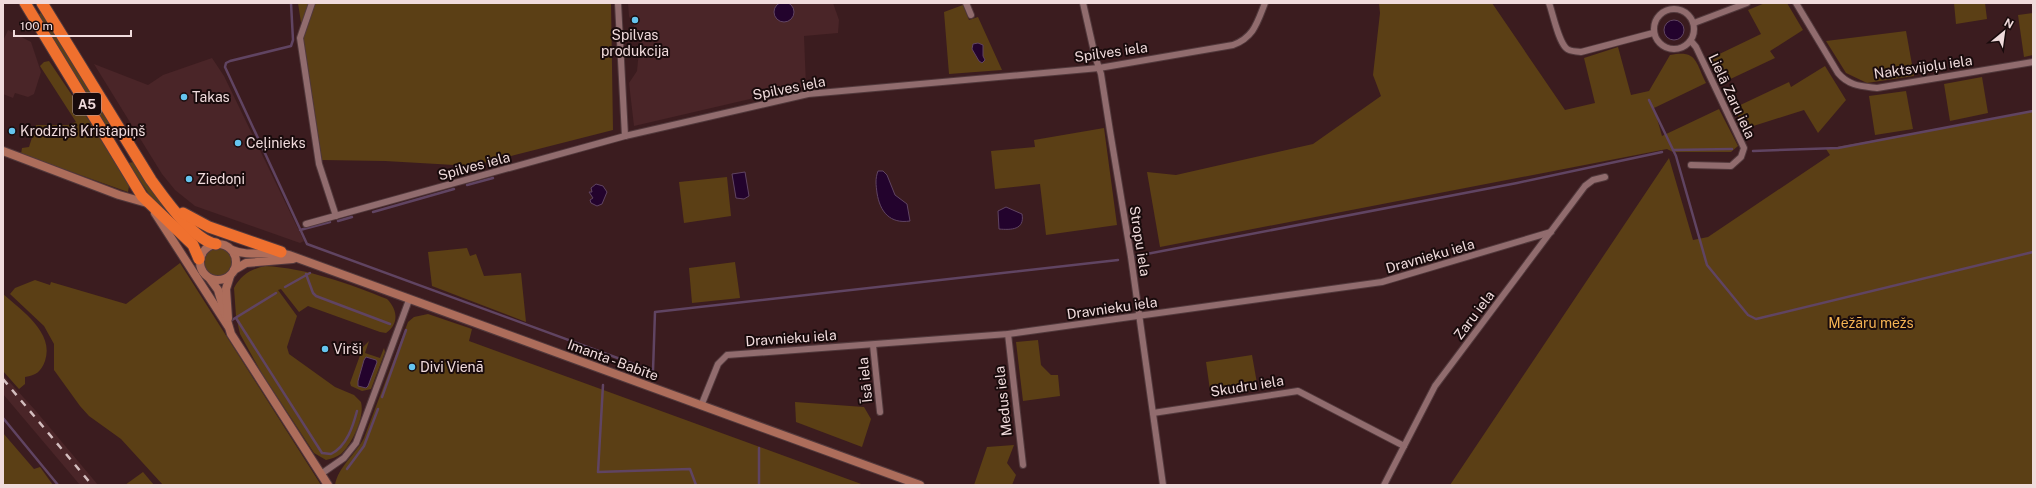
<svg xmlns="http://www.w3.org/2000/svg" width="2036" height="488" font-family="'Public Sans',sans-serif">
	<style>
		.built { fill: #4a2528 }
		.green { fill: #5b3f15 }
		.water { fill: #23032d; stroke: #604462 }
		.lines { fill: none; stroke-linecap: round; stroke-linejoin: round }
		.stream { stroke: #604462; stroke-width: 2.5 }
		.street-casing { stroke: #52393c; stroke-width: 8 }
		.secondary-casing { stroke: #52393c; stroke-width: 10 }
		.highway-casing { stroke: #52393c; stroke-width: 13 }
		.street { stroke: #916c6e; stroke-width: 6 }
		.secondary { stroke: #ad6d5b; stroke-width: 8 }
		.highway { stroke: #ef702e; stroke-width: 11 }
		.rail { stroke: #d3bdbe; stroke-width: 2.5; stroke-dasharray: 7 7; stroke-linecap: butt }
		.poi-dot { fill: #65c5ef; stroke: #190b0c; stroke-width: 1.5 }
		.labels { text-anchor: middle; stroke-width: 4; stroke-linejoin: round; paint-order: stroke }
		.shield { fill: #190b0c; stroke: #b09d9e; stroke-width: 1 }
		.shield-label { font-size: 13px; font-weight: bold; fill: #f0dbdc }
		.poi-label { font-size: 14px; fill: #f0dbdc; stroke: #190b0c; text-anchor: start }
		.street-label { font-size: 14px; fill: #f0dbdc; stroke: #190b0c }
		.park-label { font-size: 14px; fill: #f5b352; stroke: #190b0c }
	</style>
	<rect width="100%" height="100%" fill="#3b1c1f"/>
	<g class="built">
		<path d="M628 3H833L839 20 838 33 804 36 806 86 634 126 629 83 637 71 640 40 629 16Z"/>
		<path d="M8 30 31 42 41 72 34 94 28 97 15 93 13 98 3 94V41Z"/>
		<path d="M212 58 224 76 304 241 300 243 195 206 175 190 162 174 94 64 148 85 163 75Z"/>
		<path d="M3 375 35 410 98 485H80L3 394Z"/>
	</g>
	<g class="green">
		<path d="M298 3H611L613 130 472 166 385 161 322 160Z"/>
		<path d="M1379 3H1492L1565 110 1595 103 1584 58 1618 47 1631 95 1649 91 1670 55C1697 50 1695 61 1706 83L1654 108 1662 136 1719 109 1738 146 1731 152H1673L1667 149 1160 247 1147 172 1176 175 1313 144 1381 96 1373 75 1380 13Z"/>
		<path d="M1765 3H1787L1803 30 1770 51 1775 58 1722 83 1709 59 1761 34 1748 10Z"/>
		<path d="M1954 3H1985L1987 19 1956 24Z"/>
		<path d="M963 5 969 20 978 17 1002 70 949 74 944 12Z"/>
		<path d="M42 12 115 133 112 135 38 15Z"/>
		<path d="M2033 13V55L2024 57 2018 15Z"/>
		<path d="M1906 31 1914 76 1867 83 1846 73 1826 41Z"/>
		<path d="M49 61 94 128 129 186 128 192 21 154 22 148 29 147 36 125H68L76 122 40 66 44 62Z"/>
		<path d="M1825 66 1846 100 1818 133 1804 110 1744 129 1734 108 1789 82 1791 87Z"/>
		<path d="M1982 77 1988 113 1950 121 1944 84Z"/>
		<path d="M1906 91 1913 129 1875 135 1869 96Z"/>
		<path d="M2033 111V485H1450L1669 158 1693 240 1708 237 1830 155 1826 149Z"/>
		<path d="M1104 128 1117 225 1046 235 1040 184 995 189 991 151 1035 147 1034 140Z"/>
		<path d="M134 162 154 193 200 242 199 246 153 200 128 163Z"/>
		<path d="M727 177 731 216 684 223 679 182Z"/>
		<circle cx="218" cy="262" r="16"/>
		<path d="M467 248 470 256 476 254 484 276 521 273 526 322 432 286 428 252Z"/>
		<path d="M735 262 740 298 692 303 689 268Z"/>
		<path d="M180 263 321 485H163L121 439 89 416 80 406 54 370V344L44 326 10 294 15 288 35 280 50 285 51 282 126 304Z"/>
		<path d="M265 266C307 268 349 284 387 299 398 310 399 324 386 333L380 332 308 306 299 312 281 289 278 290 297 316 287 347 289 354 335 387 354 395 361 402C365 417 352 444 341 454 337 457 331 459 326 460L314 453 261 372 240 334 236 316 234 288C241 275 251 269 265 266Z"/>
		<path d="M3 294C21 310 55 333 45 361 41 372 36 375 25 377V384L19 389 3 371Z"/>
		<path d="M428 314 472 329 469 341 864 485H335C338 467 356 454 364 438L408 322 414 317Z"/>
		<path d="M1038 340 1041 365 1051 375H1058L1060 396 1023 401 1016 342Z"/>
		<path d="M369 341 365 353 380 358 384 348 385 352 371 389 362 391 351 386 350 383 363 347Z"/>
		<path d="M1252 355 1258 389 1211 397 1206 362Z"/>
		<path d="M795 402 864 407 871 419 862 447 796 422Z"/>
		<path d="M3 433 34 469 40 467 53 485H3Z"/>
		<path d="M1014 445 1007 463 1016 475 1012 485H974L987 447Z"/>
		<path d="M143 472 154 485H125Z"/>
	</g>
	<g class="water">
		<circle cx="784" cy="12" r="10"/>
		<circle cx="1674" cy="30" r="10"/>
		<path d="M978 43 983 45V56L985 60 982 63 979 61 972 49 973 44Z"/>
		<path d="M878 171H883L887 175 895 195 907 204 910 221C890 224 880 212 877 193 876 185 875 179 878 171Z"/>
		<path d="M745 172 749 196 744 199 736 198 732 174Z"/>
		<path d="M596 184 603 186 607 192 602 204 597 206 591 203 590 200 593 198 589 192H592L591 188Z"/>
		<path d="M1006 207 1022 214C1025 230 1011 230 999 229L998 211Z"/>
		<path d="M366 357 376 360 377 362 368 386 366 388 358 386V381L364 360Z"/>
	</g>
	<g class="lines">
		<g class="stream">
			<path d="M291 3 293 40 291 46 230 61 226 63 225 67 307 244 653 371 655 312 1118 260"/>
			<path d="M1649 100 1676 156 1707 265 1748 315 1756 319 2033 252"/>
			<path d="M1673 150 1732 149"/>
			<path d="M1753 151 1838 148 2033 111"/>
			<path d="M467 185 493 178"/>
			<path d="M373 212 454 189"/>
			<path d="M338 221 352 217"/>
			<path d="M300 230 330 222"/>
			<path d="M1131 257 1517 183 1662 152"/>
			<path d="M306 274 313 293 316 296 390 324"/>
			<path d="M285 287 310 273"/>
			<path d="M236 318 322 453 331 454C347 446 353 426 357 411"/>
			<path d="M232 320 276 293"/>
			<path d="M603 385 598 472 690 469 696 485"/>
			<path d="M382 397 406 330"/>
			<path d="M3 418 58 485"/>
			<path d="M347 469 364 446 378 409"/>
			<path d="M759 485V448"/>
		</g>
		<g class="street-casing">
			<g id="street">
				<path d="M312 3 300 38 319 164 336 216"/>
				<path d="M618 3 625 136"/>
				<path d="M966 3 971 15"/>
				<path d="M1083 3 1095 56 1101 74 1110 131 1131 257 1163 485"/>
				<path d="M1549 3C1553 14 1558 40 1566 48 1570 52 1575 51 1581 52L1653 33"/>
				<path d="M1796 3 1838 73C1849 86 1861 86 1877 88L2033 62"/>
				<circle cx="1674" cy="29" r="20"/>
				<path d="M1694 23 1747 3"/>
				<path d="M1691 165 1731 166 1741 157 1744 148 1696 47 1691 41"/>
				<path d="M306 224 625 136 808 94 1099 68 1233 45C1254 37 1257 23 1265 3"/>
				<path d="M1008 334 1023 465"/>
				<path d="M873 345 880 412"/>
				<path d="M701 406 718 364 727 355 1008 334 1382 282 1551 232"/>
				<path d="M1153 413 1298 391 1404 446"/>
				<path d="M321 474 344 458 356 443 409 300"/>
				<path d="M1384 485 1435 386 1585 186 1593 180 1605 177"/>
			</g>
		</g>
		<g class="secondary-casing">
			<g id="secondary">
				<path d="M3 151 119 195 147 203"/>
				<path d="M155 213 228 326"/>
				<circle cx="218" cy="262" r="18"/>
				<path d="M232 250C250 258 270 249 289 255L920 485"/>
				<path d="M234 270 246 263 293 259"/>
				<path d="M210 279 218 290 231 334 328 485"/>
				<path d="M228 318 226 289 230 276"/>
			</g>
		</g>
		<g class="highway-casing">
			<g id="highway">
				<path d="M25 3 142 196 193 245 199 259"/>
				<path d="M42 3 151 180C165 199 193 240 216 244"/>
				<path d="M183 213 209 227 281 252"/>
			</g>
		</g>
		<use href="#street" class="street"/>
		<use href="#secondary" class="secondary"/>
		<use href="#highway" class="highway"/>
		<path class="rail" d="M3 379 92 485"/>
	</g>
	<g class="poi-dot">
		<circle cx="635" cy="20" r="4"/>
		<circle cx="184" cy="97" r="4"/>
		<circle cx="12" cy="131" r="4"/>
		<circle cx="238" cy="143" r="4"/>
		<circle cx="189" cy="179" r="4"/>
		<circle cx="325" cy="349" r="4"/>
		<circle cx="412" cy="367" r="4"/>
	</g>
	<g class="labels">
		<rect class="shield" x="73" y="93" width="28" height="22" rx="3"/>
		<g class="shield-label">
			<text x="87" y="109">A5</text>
		</g>
		<g class="poi-label">
			<text x="635" y="40" text-anchor="middle">Spilvas<tspan x="635" dy="16">produkcija</tspan></text>
			<text x="192" y="102">Takas</text>
			<text x="20" y="136">Krodziņš Kristapiņš</text>
			<text x="246" y="148">Ceļinieks</text>
			<text x="197" y="184">Ziedoņi</text>
			<text x="333" y="354">Virši</text>
			<text x="420" y="372">Divi Vienā</text>
		</g>
		<g class="street-label">
			<text transform="translate(1111 52) rotate(-8)" y="5">Spilves iela</text>
			<text transform="translate(1923 67) rotate(-8)" y="5">Naktsvijoļu iela</text>
			<text transform="translate(789 88) rotate(-11)" y="5">Spilves iela</text>
			<text transform="translate(1732 96) rotate(65)" y="5">Lielā Zaru iela</text>
			<text transform="translate(474 166) rotate(-15)" y="5">Spilves iela</text>
			<text transform="translate(1140 241) rotate(81)" y="5">Stropu iela</text>
			<text transform="translate(1430 256) rotate(-16)" y="5">Dravnieku iela</text>
			<text transform="translate(1112 308) rotate(-8)" y="5">Dravnieku iela</text>
			<text transform="translate(1474 315) rotate(-53)" y="5">Zaru iela</text>
			<text transform="translate(791 338) rotate(-4)" y="5">Dravnieku iela</text>
			<text transform="translate(613 360) rotate(20)" y="5">Imanta - Babīte</text>
			<text transform="translate(865 380) rotate(-96)" y="5">Īsā iela</text>
			<text transform="translate(1247 386) rotate(-9)" y="5">Skudru iela</text>
			<text transform="translate(1003 401) rotate(-96)" y="5">Medus iela</text>
		</g>
		<g class="park-label">
			<text x="1871" y="328">Mežāru mežs</text>
		</g>
	</g>
	<rect width="2036" height="488" fill="none" stroke="#f0dbdc" stroke-width="8"/>
	<g transform="translate(2004 32) rotate(29)" stroke="#190b0c" stroke-width="3" paint-order="stroke">
	<path d="M0-3L7 15L0 10L-7 15Z" fill="#f0dbdc"/>
	<text y="-6" font-size="11" font-weight="bold" text-anchor="middle" fill="#f0dbdc">N</text>
	</g>
	<path d="M14 30v6h117v-6" fill="none" stroke="#f0dbdc" stroke-width="2"/>
	<text x="20" y="30" font-size="12" fill="#f0dbdc" stroke="#190b0c" stroke-width="3" paint-order="stroke">100 m</text>
</svg>
